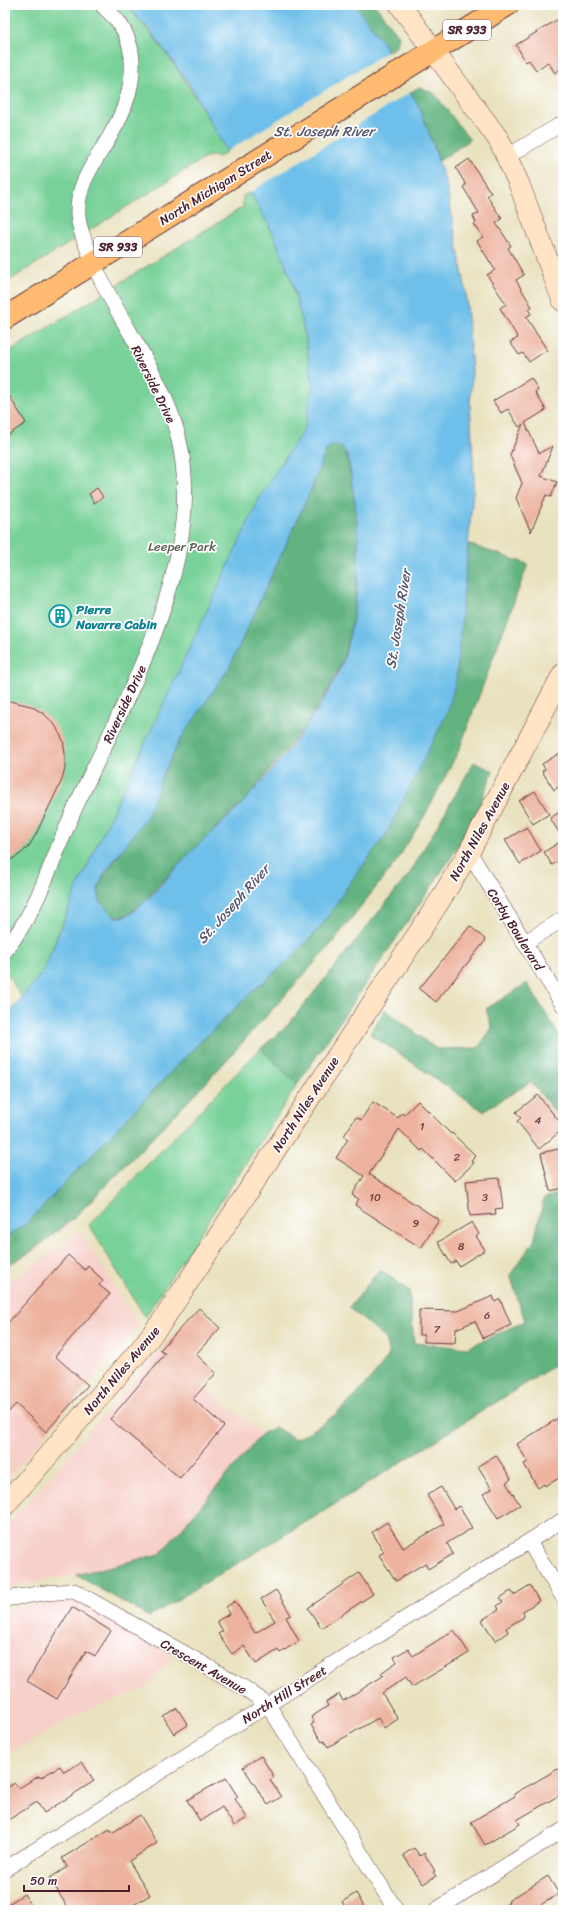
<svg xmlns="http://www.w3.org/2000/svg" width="568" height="1915" font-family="Sriracha,sans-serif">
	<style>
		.built { fill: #f7d0ca }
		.green { fill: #78d198; stroke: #617862 }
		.forest { fill: #62b380; stroke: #566956 }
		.water { fill: #6ebfe9; stroke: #5c6f8a; fill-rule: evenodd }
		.pier { fill: #e9e2bf }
		.building { fill: #edb39f }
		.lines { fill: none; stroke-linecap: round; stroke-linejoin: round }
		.street-casing { stroke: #623c41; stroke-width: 16 }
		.secondary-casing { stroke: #623c41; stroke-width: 22 }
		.primary-casing { stroke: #623c41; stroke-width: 24 }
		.street { stroke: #fff; stroke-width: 15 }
		.secondary { stroke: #ffe4c6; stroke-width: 21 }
		.primary { stroke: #ffbb71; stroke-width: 22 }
		.labels { text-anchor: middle; stroke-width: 3.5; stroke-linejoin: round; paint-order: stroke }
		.number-label { font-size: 11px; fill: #734448 }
		.shield { fill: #fff; stroke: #80626b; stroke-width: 1 }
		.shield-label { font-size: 12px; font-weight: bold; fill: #4a1f2b }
		.street-label { font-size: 13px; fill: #4a1f2b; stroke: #fff }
		.park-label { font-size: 13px; fill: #5a5d51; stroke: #fff }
		.culture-label { font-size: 13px; font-weight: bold; fill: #0d838f; stroke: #fff; text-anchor: start }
		.water-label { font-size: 14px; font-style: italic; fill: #57576e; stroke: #fff }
	</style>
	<rect width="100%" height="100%" fill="#fff"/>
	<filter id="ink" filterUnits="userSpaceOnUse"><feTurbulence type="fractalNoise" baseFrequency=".025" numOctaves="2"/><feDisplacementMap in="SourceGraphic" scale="8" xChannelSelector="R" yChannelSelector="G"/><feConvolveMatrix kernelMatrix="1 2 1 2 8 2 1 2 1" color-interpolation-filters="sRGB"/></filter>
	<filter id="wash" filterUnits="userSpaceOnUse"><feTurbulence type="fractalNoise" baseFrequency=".012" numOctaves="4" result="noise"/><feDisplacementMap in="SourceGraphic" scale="16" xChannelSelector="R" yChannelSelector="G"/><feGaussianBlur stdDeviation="0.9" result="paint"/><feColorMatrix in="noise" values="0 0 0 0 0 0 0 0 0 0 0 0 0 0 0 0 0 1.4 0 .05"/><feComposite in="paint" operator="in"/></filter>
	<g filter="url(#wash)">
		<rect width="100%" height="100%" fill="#e9e2bf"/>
		<g class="built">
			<path d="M80 1231 139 1326 5 1482V1283L28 1270Z"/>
			<path d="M159 1351 262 1434 160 1554 76 1575 5 1587V1529Z"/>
			<path d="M70 1598 76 1600 172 1656 146 1688 76 1715 5 1757V1611Z"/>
		</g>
		<g class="green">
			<path d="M5 5H126C168 49 197 99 228 151L219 157 208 156 5 283Z"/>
			<path d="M250 192 272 231 292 281 305 334 313 386 309 405 357 509 64 920 44 970 22 998 5 970V354L243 207V196Z"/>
			<path d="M261 1048 297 1085 145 1317 89 1225Z"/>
		</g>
		<g class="forest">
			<path d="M355 5H375L399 36 397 46 388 52 380 38Z"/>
			<path d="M419 87 434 93 470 140 439 161 419 107 411 92Z"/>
			<path d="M338 444 344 449 348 462 357 509 359 561 353 619 343 660 328 690 306 725 247 798 183 860 141 904 128 915 115 917C111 913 102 907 100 901 94 884 108 870 117 858L180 740 229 668 310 492 326 450 333 445Z"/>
			<path d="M468 544 528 564 459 750 425 815 396 862 328 948 203 1086 73 1219 32 1251 5 1267V1237L25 1225 184 1058 255 989 286 963 385 836 463 599Z"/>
			<path d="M474 762 493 771 479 806 454 853 297 1085 261 1048 287 1026 410 873Z"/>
			<path d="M527 983 563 1042V1122L531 1082 483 1111 370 1034 385 1009 436 1049 478 1048 492 1028 486 1009Z"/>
			<path d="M563 1192V1360L321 1513 149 1617 76 1575 160 1554 262 1434 275 1427 295 1439C334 1422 365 1389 389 1355L385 1338 349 1308 380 1269 409 1291 414 1343 467 1348 525 1321 510 1275 534 1241 544 1198Z"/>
		</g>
		<path class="water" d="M126 5H355L380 38 388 52 419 107 433 144 446 184 466 292 472 372 470 402 474 480 456 680 448 711 385 836 354 877 322 925 286 963 255 989 184 1058 25 1225 5 1237V1019L44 970 76 890 261 495 304 429 313 386 305 334 292 281 272 231 189 84 149 29ZM333 445C350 444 350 471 352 484 361 534 361 587 349 637 347 645 346 653 343 661 322 712 284 757 248 797 231 817 210 833 191 852 173 870 150 900 130 914 126 917 120 917 115 917L100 902 98 889 104 874 147 817 163 774 180 740 229 668 310 492 326 450Z"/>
		<path class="pier" d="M390 50 412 91 249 193 226 152Z"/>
		<g id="blocks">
			<g class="building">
				<path d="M563 16V67L555 73 548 62 536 70 529 60 526 62 516 45Z"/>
				<path d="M469 159 491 193 487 196 502 219 496 223 511 246 508 248 524 275 516 280 532 307 528 309 531 314 526 317 547 350 529 362 523 353 519 355 510 342 518 338 500 308 506 304 487 275 495 270 477 241 483 237 474 224 476 223 473 216 479 213 463 187 466 185 456 168Z"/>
				<path d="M531 378 538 390 535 392 546 410 525 423 539 453 553 446 541 476 557 482 551 497 546 495 531 532 516 498 522 483 510 455 523 424 519 427 508 409 501 413 493 401Z"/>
				<path d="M5 389 26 423 5 437Z"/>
				<path d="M97 488 103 497 94 503 89 494Z"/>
				<path d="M57 606 71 616 63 626 50 617Z"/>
				<path d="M5 700 31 706 44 714 55 725 63 740 65 754V769L61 782 35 836 29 846 19 855 5 863Z"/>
				<path d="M563 751V784L554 790 542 771 545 769 542 764Z"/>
				<path d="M535 791 549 814 533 824 519 801Z"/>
				<path d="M563 810V839L550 818Z"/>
				<path d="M527 827 541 851 520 864 505 840Z"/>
				<path d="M563 840V858L552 865 544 852Z"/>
				<path d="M470 926 486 940 436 1002 419 989Z"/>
				<path d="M538 1095 563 1126V1129L539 1149 517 1121 521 1118 516 1112Z"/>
				<path d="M418 1101 451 1134 452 1133 476 1156 471 1161 474 1163 455 1181 423 1149 421 1151 399 1129 369 1174 439 1220 421 1248 355 1205 359 1199 352 1195 364 1176 336 1158 348 1139 344 1136 356 1117 361 1120 373 1102 398 1118 402 1113 404 1115Z"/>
				<path d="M563 1148V1188L550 1191 541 1153Z"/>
				<path d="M499 1178 503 1208 495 1209 496 1214 470 1216 466 1181Z"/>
				<path d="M472 1222 479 1234 476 1236 485 1250 459 1266 456 1261 451 1264 438 1242Z"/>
				<path d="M68 1255 85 1270 88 1266 103 1280 99 1285 110 1294 55 1356 88 1385 46 1432 16 1404 5 1416V1326Z"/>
				<path d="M493 1296 495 1302 500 1299 511 1325 483 1338 475 1321 456 1329 455 1343 424 1342V1335H419V1310L458 1311Z"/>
				<path d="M199 1308 220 1328 196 1354 216 1373 193 1399 224 1426 180 1478 110 1419 165 1354 160 1350Z"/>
				<path d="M563 1415V1476L545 1486 544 1484 538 1488 524 1464 528 1462 517 1444Z"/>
				<path d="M496 1455 511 1479 506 1483 520 1505 498 1518 483 1494 492 1489 478 1466Z"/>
				<path d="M441 1487 454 1509 459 1506 472 1528 447 1543 453 1554 428 1569 425 1563 396 1581 379 1555 384 1552 372 1532 387 1522 403 1548 444 1524 427 1495Z"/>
				<path d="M359 1573 373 1594 321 1628 308 1608Z"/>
				<path d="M530 1585 539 1601 523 1611 524 1617 506 1628 508 1632 495 1641 482 1620 499 1609 497 1606 503 1602 500 1598 511 1591 514 1595Z"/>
				<path d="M276 1590 291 1615 286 1617 299 1641 280 1653 278 1650 256 1664 244 1646 232 1654 218 1634 223 1631 217 1621 229 1614 226 1607 235 1601 255 1633 275 1621 261 1599Z"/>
				<path d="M72 1607 111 1631 95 1656 86 1651 57 1699 27 1681Z"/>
				<path d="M454 1630 469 1653 412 1687 406 1677 382 1693 398 1719 384 1728 378 1718 328 1747 324 1741 322 1742 311 1725 314 1723 311 1717 328 1706 326 1702 339 1694 343 1701 383 1676 381 1673 397 1662 394 1657 408 1649 413 1656Z"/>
				<path d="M177 1708 188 1725 174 1734 163 1716Z"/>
				<path d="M261 1756 274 1777 270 1780 281 1797 268 1805 243 1767Z"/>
				<path d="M82 1762 94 1781 44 1813 37 1802 5 1822V1789L15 1783 19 1788 39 1776 40 1778 60 1766 64 1772Z"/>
				<path d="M563 1766V1793L517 1820 520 1824 485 1845 471 1822 515 1796 514 1794Z"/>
				<path d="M226 1778 238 1797 235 1799 247 1818 234 1826 222 1807 200 1821 187 1800Z"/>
				<path d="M140 1815 157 1843 129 1861 150 1895 125 1910H69L50 1878 67 1867 62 1858 110 1829 112 1833Z"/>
				<path d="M414 1848 420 1856 424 1853 435 1871 433 1872 436 1876 423 1884 403 1855Z"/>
				<path d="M548 1876 559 1894 532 1910H496L509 1903 508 1901Z"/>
				<path d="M356 1893 366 1910H347L342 1902Z"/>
				<path d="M24 1894 34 1910H5V1906Z"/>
			</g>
		</g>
	</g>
	<g filter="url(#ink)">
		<use href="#blocks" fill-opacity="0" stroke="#623c41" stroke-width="1"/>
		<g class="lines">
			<g class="street-casing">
				<g id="street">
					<path d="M508 156 563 123"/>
					<path d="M469 852 563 1005"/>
					<path d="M524 943 563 919"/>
					<path d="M5 951C38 909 50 865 71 817 120 707 210 561 178 436 162 373 117 320 92 260 87 246 79 231 78 216 76 184 95 162 110 136 130 103 143 59 120 24 115 17 108 11 102 5"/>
					<path d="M529 1542 563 1597"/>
					<path d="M5 1599 44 1593 74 1591 207 1666 246 1689 268 1705 396 1910"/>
					<path d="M5 1869 563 1520"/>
					<path d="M436 1910 563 1830"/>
				</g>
			</g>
			<g class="secondary-casing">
				<g id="secondary">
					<path d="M400 5 499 140 519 184 563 301"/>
					<path d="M5 1505 139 1351 163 1320 439 902 469 852 563 674"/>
				</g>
			</g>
			<g class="primary-casing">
				<path id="primary" d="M5 318 507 5"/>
			</g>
			<use href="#street" class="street"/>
			<use href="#secondary" class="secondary"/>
			<use href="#primary" class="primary"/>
		</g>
	</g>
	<defs>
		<g id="building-ring" transform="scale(1.15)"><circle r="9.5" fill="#fff" stroke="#0f9aa8" stroke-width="1.5"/><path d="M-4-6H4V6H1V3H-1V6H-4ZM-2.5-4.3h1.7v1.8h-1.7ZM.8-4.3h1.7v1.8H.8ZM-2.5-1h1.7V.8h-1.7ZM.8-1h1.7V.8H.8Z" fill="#0f9aa8"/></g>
	</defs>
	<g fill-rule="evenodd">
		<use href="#building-ring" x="60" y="616"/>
	</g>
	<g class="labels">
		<g class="number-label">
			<text x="538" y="1124">4</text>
			<text x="422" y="1130">1</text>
			<text x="457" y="1161">2</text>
			<text x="375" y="1201">10</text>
			<text x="485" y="1201">3</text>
			<text x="416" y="1227">9</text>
			<text x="461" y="1250">8</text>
			<text x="487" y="1319">6</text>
			<text x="437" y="1333">7</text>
		</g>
		<g class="shield">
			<rect x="443" y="20" width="48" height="20" rx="3"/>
			<rect x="94" y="237" width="48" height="20" rx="3"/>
		</g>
		<g class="shield-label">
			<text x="467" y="34">SR 933</text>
			<text x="118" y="251">SR 933</text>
		</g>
		<g class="street-label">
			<text transform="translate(215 187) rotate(-32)" y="5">North Michigan Street</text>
			<text transform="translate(154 384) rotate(64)" y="5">Riverside Drive</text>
			<text transform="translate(124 704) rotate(-65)" y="5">Riverside Drive</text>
			<text transform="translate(479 831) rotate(-61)" y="5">North Niles Avenue</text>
			<text transform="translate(516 929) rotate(58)" y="5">Corby Boulevard</text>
			<text transform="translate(305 1104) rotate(-57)" y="5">North Niles Avenue</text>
			<text transform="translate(121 1370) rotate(-50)" y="5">North Niles Avenue</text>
			<text transform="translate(204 1666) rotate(30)" y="5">Crescent Avenue</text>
			<text transform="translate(284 1694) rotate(-32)" y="5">North Hill Street</text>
		</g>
		<g class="park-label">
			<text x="182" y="551">Leeper Park</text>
		</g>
		<g class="culture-label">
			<text x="76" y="614">Pierre<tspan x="76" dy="15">Navarre Cabin</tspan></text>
		</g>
		<g class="water-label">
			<text x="324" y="136">St. Joseph River</text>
			<text transform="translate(398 619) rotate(-81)" y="5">St. Joseph River</text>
			<text transform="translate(233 904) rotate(-48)" y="5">St. Joseph River</text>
		</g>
	</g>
	<rect width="568" height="1915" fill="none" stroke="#fff" stroke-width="20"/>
	<path d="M24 1885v6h105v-6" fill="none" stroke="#4a1f2b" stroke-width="2"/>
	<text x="30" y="1885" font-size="12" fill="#4a1f2b" stroke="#ffffff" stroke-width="3" paint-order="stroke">50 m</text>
</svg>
